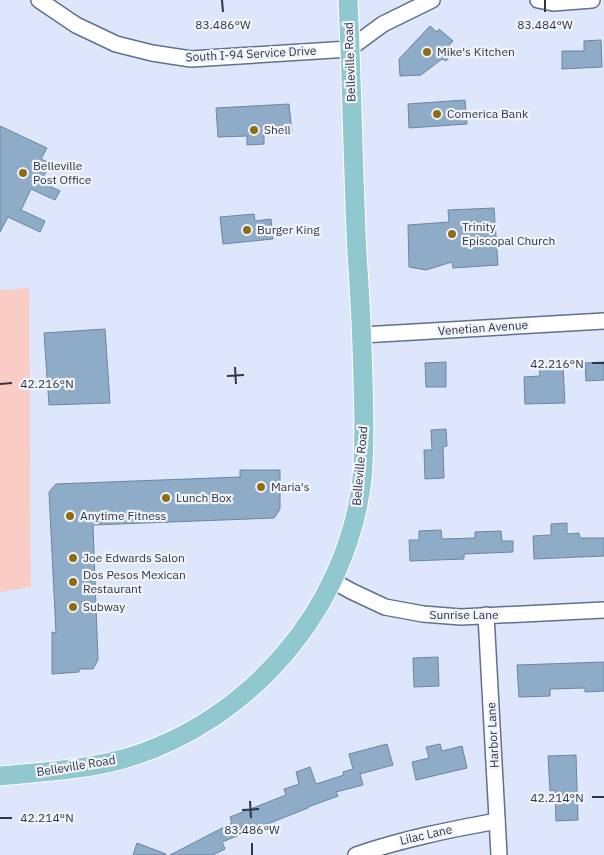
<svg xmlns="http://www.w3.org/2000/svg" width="604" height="855" font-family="'IBM Plex Sans',sans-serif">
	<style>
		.green { fill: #faccc6 }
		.building { fill: #8eacc7; stroke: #6a86a0 }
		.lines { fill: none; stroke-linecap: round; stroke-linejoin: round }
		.minor-casing { stroke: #62708f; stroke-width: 18 }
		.major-casing { stroke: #fff; stroke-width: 21 }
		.minor { stroke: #fff; stroke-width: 15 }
		.major { stroke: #91c7ce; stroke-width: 19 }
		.ticks { fill: none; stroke: #303644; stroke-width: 2 }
		.poi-dot { fill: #8f6e12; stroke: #f0f3fa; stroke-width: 2 }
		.labels { text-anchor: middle; stroke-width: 4.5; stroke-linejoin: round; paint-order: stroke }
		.poi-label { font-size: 12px; fill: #303644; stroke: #f0f3fa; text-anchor: start }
		.street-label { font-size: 12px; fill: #303644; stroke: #f0f3fa }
		.ticks-label { font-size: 12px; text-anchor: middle; fill: #303644; stroke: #f0f3fa; stroke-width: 4.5; stroke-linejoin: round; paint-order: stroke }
	</style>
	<rect width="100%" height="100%" fill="#dde6fb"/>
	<path class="green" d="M29 288 31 587 0 592V290Z"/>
	<g class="building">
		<path d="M430 26 437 32 439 29 453 41 446 49 452 54 446 61 442 59 421 75 400 76 399 59Z"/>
		<path d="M601 40 602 67 562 69V51H584V41Z"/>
		<path d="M465 100 467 124 409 128 408 104Z"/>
		<path d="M289 104 292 133 264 135V144L247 145V136L218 137 216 108Z"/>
		<path d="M0 126 47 148 41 159 50 163 41 182 60 191 55 200 31 189 21 210 45 221 40 232 8 217 0 232Z"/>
		<path d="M494 208 498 265 453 268 452 262 426 270 409 267 408 225 449 222 448 210Z"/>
		<path d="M254 214 255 221 271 219 273 239 223 244 220 217Z"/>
		<path d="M105 329 110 403 49 405 44 333Z"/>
		<path d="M446 362V387H426L425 363Z"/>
		<path d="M604 362V380L586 381 585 363Z"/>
		<path d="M563 365 565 403 525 404 524 377 540 376 539 366Z"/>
		<path d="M446 429 447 446 443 447 444 478 425 479 424 450H432L431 430Z"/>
		<path d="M240 470H280V509L274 518 93 525 98 660 93 669H79V672L52 674V632L56 633 49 492 56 484 240 477Z"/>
		<path d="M567 523V534L579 533 580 538H604V556L534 559 533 536 551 535V524Z"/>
		<path d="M441 530 442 539 475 538V532L501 531 502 541H513V552L464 554V559L410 561 409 540H419V531Z"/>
		<path d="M438 657 439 686 414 687 413 658Z"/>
		<path d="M604 662V691L585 692V688L550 689V696L519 697 517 665Z"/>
		<path d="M387 744 393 765 360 774 363 785 336 792 338 796 308 807V808L222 842 225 849 213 855H170L232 823 230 817 286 795 284 789 299 784 296 772 310 767 316 784 344 775 343 772 353 769 349 754Z"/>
		<path d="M440 744 442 751 462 746 467 768 416 780 412 762 429 758 426 747Z"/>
		<path d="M576 755 578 820 556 821 555 790 550 791 548 756Z"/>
		<path d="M137 843 166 854V855H133Z"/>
	</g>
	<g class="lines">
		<g class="minor-casing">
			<g id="minor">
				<path d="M39 0 76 25 116 44 152 53 191 59 349 49 383 24 432 0"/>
				<path d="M538 0 553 3 592 0"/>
				<path d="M362 335 604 321"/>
				<path d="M331 580 351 591 385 607 423 614 461 617 604 610"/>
				<path d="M486 615 499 855"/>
				<path d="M356 855C403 839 448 830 497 821"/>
			</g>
		</g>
		<g class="major-casing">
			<path id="major" d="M0 776C41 772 83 770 123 759 249 723 347 609 362 479 365 445 364 412 363 379 362 337 360 296 357 254 353 170 352 85 348 0"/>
		</g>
		<use href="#minor" class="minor"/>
		<use href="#major" class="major"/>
	</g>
	<path class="ticks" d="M222 0 223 12M545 0V12M592 363H604M235 367 236 384M227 376 244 375M0 384 12 383M592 797H604M250 801 251 818M242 810 259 809M0 818H12M252 843V855"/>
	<g class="poi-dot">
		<circle cx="427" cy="52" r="5"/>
		<circle cx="437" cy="114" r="5"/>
		<circle cx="254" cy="130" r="5"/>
		<circle cx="23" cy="173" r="5"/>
		<circle cx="247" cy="230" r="5"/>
		<circle cx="452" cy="234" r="5"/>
		<circle cx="261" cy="487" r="5"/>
		<circle cx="166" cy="498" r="5"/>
		<circle cx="70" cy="516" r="5"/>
		<circle cx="73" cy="558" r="5"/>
		<circle cx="73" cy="582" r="5"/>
		<circle cx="73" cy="607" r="5"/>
	</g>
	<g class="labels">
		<g class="poi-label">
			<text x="437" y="56">Mike's Kitchen</text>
			<text x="447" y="118">Comerica Bank</text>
			<text x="264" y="134">Shell</text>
			<text x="33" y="170">Belleville<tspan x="33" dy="14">Post Office</tspan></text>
			<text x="462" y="231">Trinity<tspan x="462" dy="14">Episcopal Church</tspan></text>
			<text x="257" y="234">Burger King</text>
			<text x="271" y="491">Maria's</text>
			<text x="176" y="502">Lunch Box</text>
			<text x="80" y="520">Anytime Fitness</text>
			<text x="83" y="562">Joe Edwards Salon</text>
			<text x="83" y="579">Dos Pesos Mexican<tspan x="83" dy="14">Restaurant</tspan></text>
			<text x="83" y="611">Subway</text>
		</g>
		<g class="street-label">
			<text transform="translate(251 54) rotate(-3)" y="4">South I-94 Service Drive</text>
			<text transform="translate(350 62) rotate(-92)" y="4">Belleville Road</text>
			<text transform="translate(483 328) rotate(-4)" y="4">Venetian Avenue</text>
			<text transform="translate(360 466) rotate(-85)" y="4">Belleville Road</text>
			<text x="464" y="619">Sunrise Lane</text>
			<text transform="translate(493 735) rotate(-93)" y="4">Harbor Lane</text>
			<text transform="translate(76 766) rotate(-9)" y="4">Belleville Road</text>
			<text transform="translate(426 835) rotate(-13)" y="4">Lilac Lane</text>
		</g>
	</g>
	<g class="ticks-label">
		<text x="223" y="29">83.486°W</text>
		<text x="545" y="29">83.484°W</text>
		<text x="557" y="368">42.216°N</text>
		<text x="47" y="388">42.216°N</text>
		<text x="557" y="802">42.214°N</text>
		<text x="47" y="822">42.214°N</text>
		<text x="252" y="834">83.486°W</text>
	</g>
</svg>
